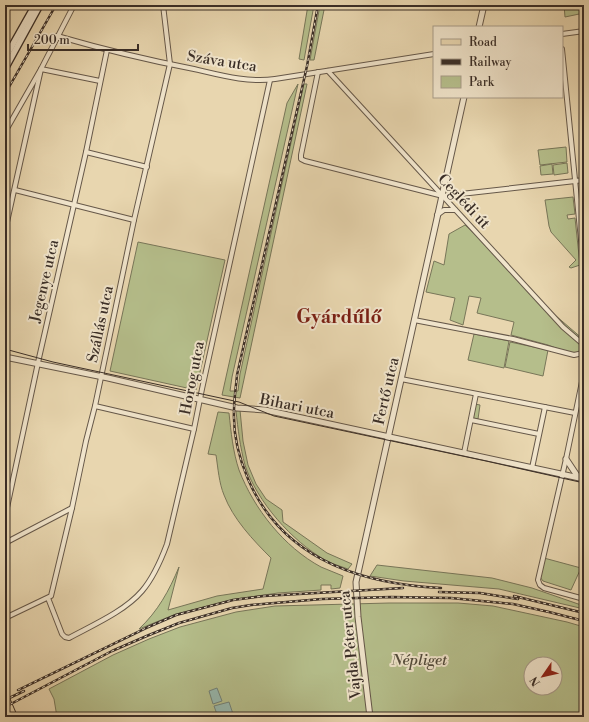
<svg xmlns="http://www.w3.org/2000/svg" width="589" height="722" font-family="'Libre Bodoni',serif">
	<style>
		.green { fill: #b5be8b; stroke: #787659; fill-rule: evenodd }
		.water { fill: #97b9af; stroke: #728179 }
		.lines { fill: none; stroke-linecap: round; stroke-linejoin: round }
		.minor-casing { stroke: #665849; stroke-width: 6 }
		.tertiary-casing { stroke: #665849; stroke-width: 7 }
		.secondary-casing { stroke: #3a2e27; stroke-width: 8 }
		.primary-casing { stroke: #3a2e27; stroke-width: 8 }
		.minor { stroke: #f0e4cb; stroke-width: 4 }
		.tertiary { stroke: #f0e4cb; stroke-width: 5 }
		.secondary { stroke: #f0e4cb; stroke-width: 5.5 }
		.primary { stroke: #e8d6af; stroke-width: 6 }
		.tram { stroke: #3a2e27; stroke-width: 1 }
		.rail-casing { stroke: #3a2e27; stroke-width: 2.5 }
		.rail { stroke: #f0e4cb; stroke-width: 1; stroke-dasharray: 3; stroke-linecap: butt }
		.labels { text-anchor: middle; stroke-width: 4; stroke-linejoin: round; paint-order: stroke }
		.street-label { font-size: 15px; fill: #3a2e27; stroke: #f0e4cb }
		.park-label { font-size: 15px; font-style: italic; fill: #534b3b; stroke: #f0e4cb }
		.district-label { font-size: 19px; font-weight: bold; fill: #7a1f14; stroke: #f0e4cb }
	</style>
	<rect width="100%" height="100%" fill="#e8d6af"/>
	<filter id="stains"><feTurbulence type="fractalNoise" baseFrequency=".005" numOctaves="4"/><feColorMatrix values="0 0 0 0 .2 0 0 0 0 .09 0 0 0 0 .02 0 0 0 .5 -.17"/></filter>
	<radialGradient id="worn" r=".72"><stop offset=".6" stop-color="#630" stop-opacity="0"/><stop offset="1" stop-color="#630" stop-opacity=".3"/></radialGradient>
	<g class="green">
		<path d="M308 5H314L304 60 299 59Z"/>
		<path d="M320 5H325L314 60H310Z"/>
		<path d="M564 5H584V13L565 17Z"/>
		<path d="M298 84 232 377 230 391H238L240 374 304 84H307L240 398 222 395 287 103Z"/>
		<path d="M566 147 567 162 540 165 538 150Z"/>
		<path d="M567 163 568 173 554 175 553 165Z"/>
		<path d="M552 164 553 174 541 175 540 166Z"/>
		<path d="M573 197 575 214 567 215 568 219 575 218 580 265 571 268 569 267 576 260 551 232 549 226 545 200Z"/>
		<path d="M465 225 490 248 541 303 584 340V345L578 355H574L548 345 511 335 514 322 477 313 481 298 469 296 463 325 450 320 455 298 426 292 434 261 444 265 449 234Z"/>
		<path d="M138 242 225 260 196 390 110 371Z"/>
		<path d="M474 334 509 341 504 368 468 360Z"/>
		<path d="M510 342 548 350 543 376 505 367Z"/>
		<path d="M475 404 480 405 478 419 472 418Z"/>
		<path d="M240 410 243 441 248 465 256 484 266 499 282 510 283 522 327 553 352 564 348 569C340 566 332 564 325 560 292 541 257 502 245 465 240 447 238 429 236 411Z"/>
		<path d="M218 412 229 413C231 432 233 452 239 470 254 509 284 547 321 567 328 570 336 573 343 576L340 588 331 589V585H321V590L278 593 236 599 176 614 139 629C158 611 169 591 179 567L168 610 217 596 263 589 271 558C253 540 233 519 224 495 219 483 218 468 216 455L208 454Z"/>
		<path d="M544 558 581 568 571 590 543 581 540 577Z"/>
		<path d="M377 565 492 578 532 588 584 606V609L499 589 404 581 370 576Z"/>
		<path d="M389 603H458L493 606 567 622 584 627V717H107V716L57 717 54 699 49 689 113 655 149 639 180 627 236 612 275 606ZM531 664H555V688H531Z"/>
	</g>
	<g class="water">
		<path d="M217 688 222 701 213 704 209 691Z"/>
		<path d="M229 702 234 717H218L214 706Z"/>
	</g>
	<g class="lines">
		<g class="minor-casing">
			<g id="minor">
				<path d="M562 34 584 31"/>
				<path d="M57 36C102 49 147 60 194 69 220 75 248 83 275 79L434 54"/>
				<path d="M562 49 584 270"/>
				<path d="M328 71 563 327 584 345"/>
				<path d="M318 72 301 155V159L305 161 443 196 584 180"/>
				<path d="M5 132 41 69 74 5"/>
				<path d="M86 152 147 167"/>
				<path d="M15 190 134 220"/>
				<path d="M437 215 444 210H455"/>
				<path d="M5 231 41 69 100 81"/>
				<path d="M414 320 513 339 574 355 583 353"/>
				<path d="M584 372 566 459 538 580 540 585 544 588 584 599"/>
				<path d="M401 379 575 413"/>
				<path d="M95 406 194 429"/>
				<path d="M471 420 539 434"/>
				<path d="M464 453 476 394"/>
				<path d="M532 468 545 407"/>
				<path d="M5 517 39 358 86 152 107 50"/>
				<path d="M5 543 72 508"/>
				<path d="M48 598 62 634 65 637 69 638C93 625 125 611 142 591 154 577 161 560 167 544L194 429 202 389 270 80"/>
				<path d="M5 618 51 596 72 508 86 441 95 406 134 220 170 64 163 5"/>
			</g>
		</g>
		<g class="tertiary-casing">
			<g id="tertiary">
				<path d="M479 27 484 5"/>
				<path d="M5 357 108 378 237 408 265 410 584 479"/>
				<path d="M566 459 578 477"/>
				<path d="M370 717 358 617 356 582 464 97"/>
			</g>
		</g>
		<g class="secondary-casing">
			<g id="secondary">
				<path d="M5 58 35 5"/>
				<path d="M5 69 40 5"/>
			</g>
		</g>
		<g class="primary-casing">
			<path id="primary" d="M5 696 14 717"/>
		</g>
		<use href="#minor" class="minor"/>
		<use href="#tertiary" class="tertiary"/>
		<use href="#secondary" class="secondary"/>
		<use href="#primary" class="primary"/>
		<g class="tram">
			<path d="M5 349 53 362 239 402 274 416 486 461 584 483"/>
			<path d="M5 711 8 717"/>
		</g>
		<g class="rail-casing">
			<g id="rail">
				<path d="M318 5 307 66 237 375C236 387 234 399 234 411 233 435 239 458 248 479 282 559 361 584 441 588"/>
				<path d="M5 94 56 5"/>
				<path d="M439 592 480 593 518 599"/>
				<path d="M514 596 584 613"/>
				<path d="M18 690 146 628 176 615 233 600 264 596 403 588"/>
				<path d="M5 700 24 691"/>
				<path d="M5 707 112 651 149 635 179 623 232 608 251 605 322 599 391 597 451 598 513 604 549 612 584 621"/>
			</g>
		</g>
		<use href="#rail" class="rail"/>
	</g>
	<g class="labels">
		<g class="street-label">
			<text transform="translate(222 61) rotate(9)" y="5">Száva utca</text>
			<text transform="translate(464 201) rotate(47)" y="5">Ceglédi út</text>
			<text transform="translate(44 281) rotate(-77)" y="5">Jegenye utca</text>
			<text transform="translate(100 324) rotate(-78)" y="5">Szállás utca</text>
			<text transform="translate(192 378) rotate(-79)" y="5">Horog utca</text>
			<text transform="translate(386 391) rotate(-77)" y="5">Fertő utca</text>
			<text transform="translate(297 406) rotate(11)" y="5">Bihari utca</text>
			<text transform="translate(350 645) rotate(-96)" y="5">Vajda Péter utca</text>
		</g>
		<g class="park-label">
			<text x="419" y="665">Népliget</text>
		</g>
		<g class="district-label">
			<text x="339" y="323">Gyárdűlő</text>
		</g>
	</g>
	<rect width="589" height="722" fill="none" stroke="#e8d6af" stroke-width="20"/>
	<rect x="6" y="6" width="577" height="710" fill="none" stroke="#3a2e27" stroke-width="2"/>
	<rect x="10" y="10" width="569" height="702" fill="none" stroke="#3a2e27"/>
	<rect x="433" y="26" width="130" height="72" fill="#f0e4cb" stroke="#a79b89"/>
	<rect x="441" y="39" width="20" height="6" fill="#e8d6af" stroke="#a79b89"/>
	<text x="469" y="46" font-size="12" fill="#3a2e27">Road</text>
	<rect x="441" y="59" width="20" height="6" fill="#3a2e27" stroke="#a79b89"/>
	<text x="469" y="66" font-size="12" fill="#3a2e27">Railway</text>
	<rect x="441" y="76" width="20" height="12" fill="#b5be8b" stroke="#a79b89"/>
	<text x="469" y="86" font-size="12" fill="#3a2e27">Park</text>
	<g transform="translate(543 676) rotate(236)"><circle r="19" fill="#f0e4cb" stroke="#a79b89"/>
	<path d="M0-3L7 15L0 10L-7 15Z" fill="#8f2418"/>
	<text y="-6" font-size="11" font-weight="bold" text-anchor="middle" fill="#3a2e27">N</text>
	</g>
	<path d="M28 44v6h110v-6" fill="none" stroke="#3a2e27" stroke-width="2"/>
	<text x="34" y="44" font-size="12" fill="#3a2e27" stroke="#f0e4cb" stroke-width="3" paint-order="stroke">200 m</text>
	<rect width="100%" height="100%" filter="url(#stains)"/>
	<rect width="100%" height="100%" fill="url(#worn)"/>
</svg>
